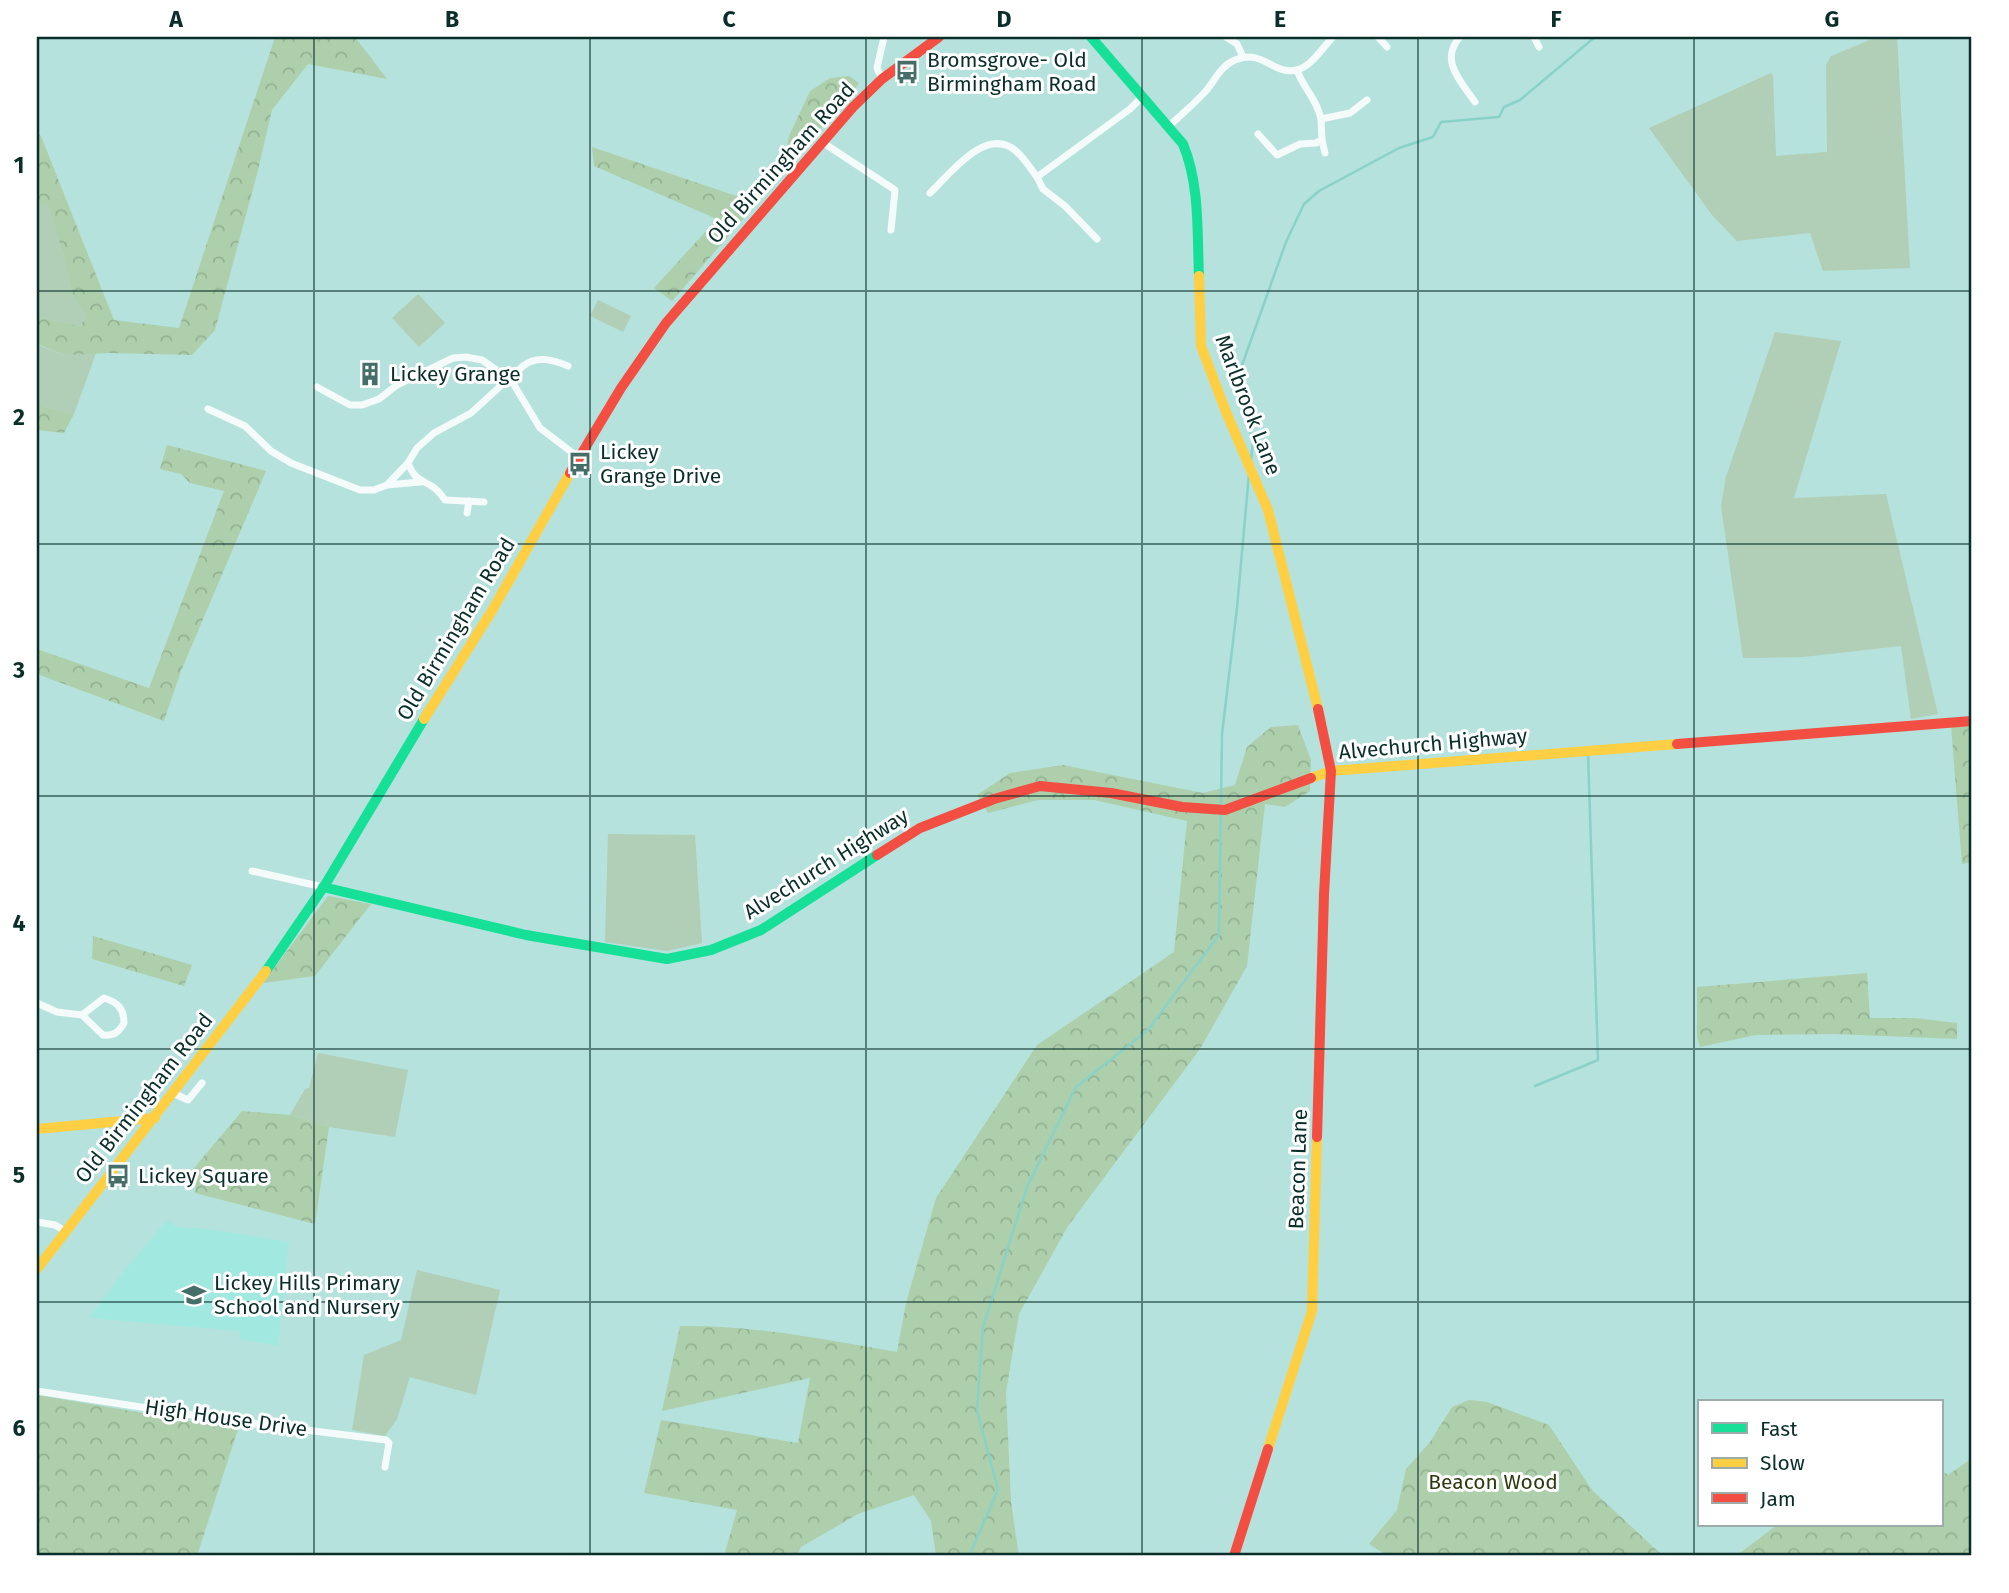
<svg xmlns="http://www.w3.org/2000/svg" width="2009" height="1593" font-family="'Fira Sans',sans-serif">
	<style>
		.built { fill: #a1e9e0 }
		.grass { fill: #b1ceb6 }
		.forest { fill: url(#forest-crowns) }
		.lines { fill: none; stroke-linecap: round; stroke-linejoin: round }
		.stream { stroke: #89d2c9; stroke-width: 2.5 }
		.street { stroke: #f4fbfa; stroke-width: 7 }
		.fast { stroke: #16e098; stroke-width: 10 }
		.slow { stroke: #ffcf43; stroke-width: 10 }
		.jam { stroke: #f24e42; stroke-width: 10 }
		.grid { fill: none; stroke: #0a2f2b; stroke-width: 2; stroke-opacity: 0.55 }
		.labels { text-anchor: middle; stroke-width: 6; stroke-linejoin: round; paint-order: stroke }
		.poi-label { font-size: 21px; fill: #0a2f2b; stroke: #fff; text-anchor: start }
		.street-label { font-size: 21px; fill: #0a2f2b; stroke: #fff }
		.park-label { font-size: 21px; fill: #2c3b0f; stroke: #fff }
		.neatline { fill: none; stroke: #0a2f2b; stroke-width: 2.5 }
		.grid-label { font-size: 23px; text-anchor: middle; font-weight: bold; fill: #0a2f2b }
	</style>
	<defs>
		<pattern id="forest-crowns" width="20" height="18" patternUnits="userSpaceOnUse" patternTransform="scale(1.75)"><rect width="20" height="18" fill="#adcfab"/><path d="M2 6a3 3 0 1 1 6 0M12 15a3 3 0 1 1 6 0" fill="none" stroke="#94b293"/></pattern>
	</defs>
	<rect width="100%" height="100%" fill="#b5e2dc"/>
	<path class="built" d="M168 1219 176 1227 209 1229 289 1242 278 1346 240 1339 239 1331 89 1318 123 1272Z"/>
	<g class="grass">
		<path d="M1877 37H1897L1910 268 1823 271 1810 233 1737 241 1712 215 1649 128 1771 73 1773 76 1776 156 1827 152 1826 65 1831 56Z"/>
		<path d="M37 201 48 204 65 260 72 295 86 315 81 326 37 317Z"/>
		<path d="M418 294 445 323 419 347 392 318Z"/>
		<path d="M598 300 631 316 623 332 590 316Z"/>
		<path d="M1775 332 1841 341 1794 498 1886 494 1938 714 1911 719 1901 646 1803 657 1743 658 1721 506 1726 477Z"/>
		<path d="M37 345 65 355 96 353 74 414 37 405Z"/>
		<path d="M608 834 695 835 702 943 667 951 605 942Z"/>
		<path d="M318 1053 408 1070 395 1137 329 1127 290 1115 305 1089 309 1088Z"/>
		<path d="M417 1270 500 1290 476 1395 410 1377 397 1419 385 1436 352 1430 364 1355 401 1340Z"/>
	</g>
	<g class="forest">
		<path d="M275 37H355L387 79 308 64 272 110 257 174 215 330 192 355 108 353 65 355 37 344V317L81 326 86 315 72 295 65 260 48 205 37 201V133L41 136 114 320 179 328Z"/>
		<path d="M849 76 859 83C848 103 829 118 813 136 767 192 720 246 672 301L654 288 717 219 594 166 592 147 745 199 786 154 789 136 810 91 830 78Z"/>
		<path d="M37 405 74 414 64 433 37 430Z"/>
		<path d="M167 445 266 471 181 671 164 721 37 674V649L149 688 224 491 190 483 181 474 160 469Z"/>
		<path d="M1972 724V862L1962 864 1951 726Z"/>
		<path d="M1298 725 1311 760 1310 791 1285 807 1265 804 1247 966 1200 1049 1068 1226 1019 1314 1006 1392 1011 1502 1019 1556H936L931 1521 914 1495 858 1514 801 1547 797 1556H724L737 1510 644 1493 661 1420 798 1443 810 1378 662 1411 680 1326C753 1325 826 1340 897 1352L906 1303 936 1198 1037 1045 1174 952 1187 821 1094 800H1038L988 813 977 795 1010 773 1063 765 1203 793 1235 785 1247 747 1271 727Z"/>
		<path d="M328 896 371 904 315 976 263 983Z"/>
		<path d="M93 936 192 965 184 986 92 959Z"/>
		<path d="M1867 973 1870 1018H1915L1957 1023V1039L1834 1034 1756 1035 1700 1047 1697 1037V987Z"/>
		<path d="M242 1111 290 1115 329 1127 315 1224 195 1193 196 1183 189 1174Z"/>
		<path d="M37 1395 238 1429 197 1556H37Z"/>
		<path d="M1469 1400 1487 1402 1549 1425 1592 1490 1663 1556H1388L1369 1544 1397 1510 1406 1469 1430 1442 1452 1407Z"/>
		<path d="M1972 1458V1556H1736L1777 1525H1941V1470L1948 1475Z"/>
	</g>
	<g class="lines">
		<g class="stream">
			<path d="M1251 460 1253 442 1236 382 1286 242 1304 204 1319 191 1399 148 1433 137 1441 122 1499 117 1504 107 1520 100 1595 37"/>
			<path d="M1535 1086 1598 1060 1588 753"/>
			<path d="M969 1556 998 1490 977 1410 983 1327 1027 1187 1076 1087 1147 1031 1219 935 1222 734 1237 608 1249 474"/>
		</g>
		<g class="street">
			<path d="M1226 37 1237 44 1243 57"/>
			<path d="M1378 37 1387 47"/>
			<path d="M1460 37C1439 60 1461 82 1475 102"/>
			<path d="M1534 37 1539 47"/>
			<path d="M1297 70C1304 90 1316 97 1321 119L1350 113 1367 100"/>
			<path d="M882 79 877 68 884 37"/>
			<path d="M1169 126C1181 115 1194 104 1205 92 1215 81 1220 66 1235 60 1262 48 1274 76 1297 70 1312 66 1323 47 1333 37"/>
			<path d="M1258 134 1277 155 1300 144 1316 143 1322 140 1321 119"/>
			<path d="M1322 140 1325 153"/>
			<path d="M822 142 895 190 891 230"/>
			<path d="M1037 177 1043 189 1065 206 1097 239"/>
			<path d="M930 193C950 174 986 125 1016 151 1024 158 1031 169 1037 177L1130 109 1143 96"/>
			<path d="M317 387 350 405H362L379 399 397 385 453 358 466 357 482 360 511 380 540 428 578 457"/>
			<path d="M208 409 245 426 271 451 291 463 360 490H374L387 485 408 463 417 448 434 433 471 413 505 382C514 379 516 372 523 366 537 355 554 360 568 366"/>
			<path d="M408 463C415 480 419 478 433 487 438 490 442 496 445 500L484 502"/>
			<path d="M387 485 420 482"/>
			<path d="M467 513 469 501"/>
			<path d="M252 871 323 887"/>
			<path d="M37 1003 57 1012 82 1015 104 998C117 1002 124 1008 124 1023 119 1032 114 1036 103 1035L82 1015"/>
			<path d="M175 1094 188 1100 202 1083"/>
			<path d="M37 1222 55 1225 65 1231"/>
			<path d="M37 1391 225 1420 386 1440 389 1443 385 1467"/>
		</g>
		<g class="fast">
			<path d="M1091 37 1183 144C1200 185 1197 232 1199 276"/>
			<path d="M323 887 526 935 667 959 711 950 761 930 877 855"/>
			<path d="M266 971 325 885 424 719"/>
		</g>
		<g class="slow">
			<path d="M1199 276 1201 346 1226 412 1268 510 1318 709"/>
			<path d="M424 719 493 609 570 473"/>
			<path d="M1311 778 1331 771 1677 744"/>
			<path d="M37 1129 155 1118"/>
			<path d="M37 1269 266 971"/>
			<path d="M1268 1449 1312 1311 1317 1137"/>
		</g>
		<g class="jam">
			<path d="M570 473 621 388 666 323 853 107 882 79 939 37"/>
			<path d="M1677 744 1972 721"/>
			<path d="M877 855 920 828 994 799 1040 786 1111 793 1182 807 1225 810 1311 778"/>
			<path d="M1317 1137 1324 894 1331 771 1318 709"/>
			<path d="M1234 1556 1268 1449"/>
		</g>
	</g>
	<path class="grid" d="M314 37V1556M590 37V1556M866 37V1556M1142 37V1556M1418 37V1556M1694 37V1556M37 291H1972M37 544H1972M37 796H1972M37 1049H1972M37 1302H1972"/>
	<defs>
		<g id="bus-bare" transform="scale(1.89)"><path d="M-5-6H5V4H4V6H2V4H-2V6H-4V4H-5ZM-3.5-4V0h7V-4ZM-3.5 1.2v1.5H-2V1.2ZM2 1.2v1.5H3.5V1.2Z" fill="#466e69" stroke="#fff" stroke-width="2.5" paint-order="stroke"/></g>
		<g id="building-bare" transform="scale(1.89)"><path d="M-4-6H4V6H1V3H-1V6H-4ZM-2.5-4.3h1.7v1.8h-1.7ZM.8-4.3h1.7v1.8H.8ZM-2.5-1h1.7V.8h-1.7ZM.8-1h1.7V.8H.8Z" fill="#466e69" stroke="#fff" stroke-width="2.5" paint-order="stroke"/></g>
		<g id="school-bare" transform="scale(1.89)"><path d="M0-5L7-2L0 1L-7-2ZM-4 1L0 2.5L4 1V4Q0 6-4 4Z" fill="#466e69" stroke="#fff" stroke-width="2.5" paint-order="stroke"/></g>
	</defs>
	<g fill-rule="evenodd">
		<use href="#bus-bare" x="907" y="72"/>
		<use href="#building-bare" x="370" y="374"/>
		<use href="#bus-bare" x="580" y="464"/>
		<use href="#bus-bare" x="118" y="1176"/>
		<use href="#school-bare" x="194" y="1295"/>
	</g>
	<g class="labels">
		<g class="poi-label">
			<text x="927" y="67">Bromsgrove- Old<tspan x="927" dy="24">Birmingham Road</tspan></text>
			<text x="390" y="381">Lickey Grange</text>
			<text x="600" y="459">Lickey<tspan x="600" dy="24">Grange Drive</tspan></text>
			<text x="138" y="1183">Lickey Square</text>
			<text x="214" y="1290">Lickey Hills Primary<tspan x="214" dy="24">School and Nursery</tspan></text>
		</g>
		<g class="street-label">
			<text transform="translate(781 163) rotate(-48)" y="7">Old Birmingham Road</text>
			<text transform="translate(1248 405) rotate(69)" y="7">Marlbrook Lane</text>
			<text transform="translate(456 629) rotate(-59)" y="7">Old Birmingham Road</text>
			<text transform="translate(1433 744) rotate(-5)" y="7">Alvechurch Highway</text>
			<text transform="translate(826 864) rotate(-32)" y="7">Alvechurch Highway</text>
			<text transform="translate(144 1098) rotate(-52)" y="7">Old Birmingham Road</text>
			<text transform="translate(1298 1169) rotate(-88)" y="7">Beacon Lane</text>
			<text transform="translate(226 1418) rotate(8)" y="7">High House Drive</text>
		</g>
		<g class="park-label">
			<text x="1493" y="1489">Beacon Wood</text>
		</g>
	</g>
	<rect width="2009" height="1593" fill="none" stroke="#ffffff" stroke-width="77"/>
	<rect x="1698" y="1400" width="245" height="126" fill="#ffffff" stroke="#9dacaa" stroke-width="2"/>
	<rect x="1712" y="1423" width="35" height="10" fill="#16e098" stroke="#9dacaa" stroke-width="2"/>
	<text x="1760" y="1436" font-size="21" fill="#0a2f2b">Fast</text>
	<rect x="1712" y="1458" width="35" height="10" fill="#ffcf43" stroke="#9dacaa" stroke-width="2"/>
	<text x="1760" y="1470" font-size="21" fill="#0a2f2b">Slow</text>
	<rect x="1712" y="1493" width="35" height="10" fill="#f24e42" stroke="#9dacaa" stroke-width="2"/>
	<text x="1760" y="1506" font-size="21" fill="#0a2f2b">Jam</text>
	<rect x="38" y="38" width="1932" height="1516" class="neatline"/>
	<g class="grid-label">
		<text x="176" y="27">A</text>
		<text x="452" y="27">B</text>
		<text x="729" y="27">C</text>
		<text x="1004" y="27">D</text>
		<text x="1280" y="27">E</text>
		<text x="1556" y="27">F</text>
		<text x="1832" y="27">G</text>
		<text x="19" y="173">1</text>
		<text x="19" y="425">2</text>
		<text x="19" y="678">3</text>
		<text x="19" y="931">4</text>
		<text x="19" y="1183">5</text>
		<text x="19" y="1436">6</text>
	</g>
</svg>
